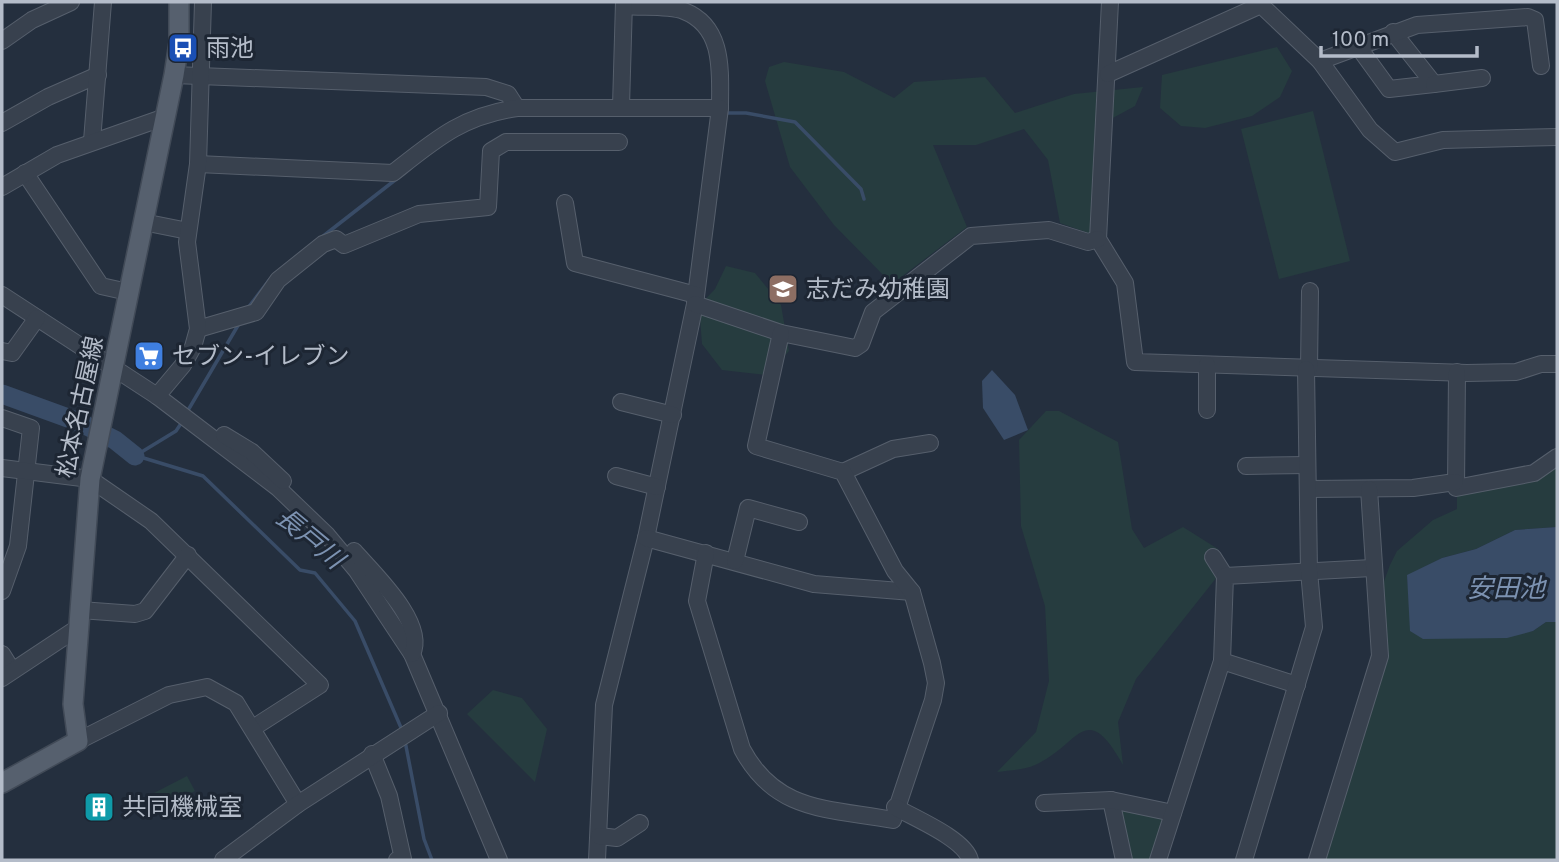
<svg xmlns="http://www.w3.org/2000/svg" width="1559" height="862" font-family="Overpass,'Noto Sans JP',sans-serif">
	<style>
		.green { fill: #263c3f }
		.water { fill: #394c67 }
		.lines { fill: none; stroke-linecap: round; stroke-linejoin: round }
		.stream { stroke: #394c67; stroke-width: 3.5 }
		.river { stroke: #394c67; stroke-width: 19 }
		.minor-casing { stroke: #565f6c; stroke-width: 18 }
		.major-casing { stroke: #414a57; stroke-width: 22 }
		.minor { stroke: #38414e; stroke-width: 16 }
		.major { stroke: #56606e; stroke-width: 19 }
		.labels { text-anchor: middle; stroke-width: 6; stroke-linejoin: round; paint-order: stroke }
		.poi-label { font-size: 24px; fill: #b4bcc9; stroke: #1d2633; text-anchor: start }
		.street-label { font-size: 24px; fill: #b4bcc9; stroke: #1d2633 }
		.water-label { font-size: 26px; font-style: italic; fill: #7c92b1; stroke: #1d2633 }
	</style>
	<rect width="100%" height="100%" fill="#242f3e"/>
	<g class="green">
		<path d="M1277 47 1292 71 1280 97 1252 116 1205 128 1181 126 1160 108 1162 75Z"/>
		<path d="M784 62 844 72 894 98 914 82 985 77 1015 113 1074 94 1143 87 1135 106 1098 126 1091 234 1060 223 1048 160 1024 129 976 145H933L967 227 892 284 834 225 790 167 765 81 769 67Z"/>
		<path d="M1313 111 1350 261 1279 279 1241 129Z"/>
		<path d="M726 266 755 273 781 305 789 351 766 375 722 370 702 344 699 306 715 289Z"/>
		<path d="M1046 411H1059L1118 442 1132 529 1144 548 1183 527 1218 549 1217 577 1136 679 1118 722 1123 765C1085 697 1079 746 1035 765 1024 770 1009 770 997 772L1036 732 1049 681 1045 606 1021 526 1019 440Z"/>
		<path d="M1557 460V527L1515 530 1476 549 1442 558 1407 576 1409 597 1423 639 1533 631 1546 622H1557V860H1323L1386 655 1383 584 1390 565 1397 551 1433 520 1457 509V491Z"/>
		<path d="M493 690 522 698 547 729 535 782 467 714Z"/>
		<path d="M187 776 195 791 162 808 154 793Z"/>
		<path d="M1118 804 1161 817 1164 823 1153 860H1130Z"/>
	</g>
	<g class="water">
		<path d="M992 370 1015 395 1028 430 1004 440 983 408 982 381Z"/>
		<path d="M1557 527V622H1546L1533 631 1507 638 1423 639 1410 631 1407 575 1442 558 1476 549 1515 530Z"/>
	</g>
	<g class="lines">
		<g class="stream">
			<path d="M724 113H746L795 122 861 189 864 199"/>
			<path d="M322 237 399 177"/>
			<path d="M247 309 270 279"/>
			<path d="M187 412 240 322"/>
			<path d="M135 456 176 431 182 422"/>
			<path d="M137 456 203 476 300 570 315 573 355 621 402 730"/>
			<path d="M405 741 424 839 432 860"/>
		</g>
		<path class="river" d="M2 394 79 422 115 440 135 456"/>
		<g class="minor-casing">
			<g id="minor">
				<path d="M1110 2 1098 239 1125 283 1135 362 1467 373 1516 372 1541 364H1557"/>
				<path d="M624 6C641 8 668 5 684 11 725 27 720 73 720 108"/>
				<path d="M2 41 32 20 71 2"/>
				<path d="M1357 45 1389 89 1434 84 1393 32"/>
				<path d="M1320 61 1417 25 1528 17 1535 20 1541 66"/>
				<path d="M1108 74 1261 5 1320 61 1370 130 1395 152 1443 140 1557 137"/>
				<path d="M174 75 486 87 508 94 517 108"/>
				<path d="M1434 84 1482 78"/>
				<path d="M621 106 624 2"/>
				<path d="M2 123 48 97 98 75"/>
				<path d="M92 141 103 2"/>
				<path d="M198 164 393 173C436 139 462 116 517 108H720L695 304 646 538 604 705 597 860"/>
				<path d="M25 173 101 286 128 292"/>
				<path d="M2 187 57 155 165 117"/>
				<path d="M565 203 575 263 696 295"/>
				<path d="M143 222 188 231"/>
				<path d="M2 295 157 396 278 488 327 535 357 571 412 654 499 860"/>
				<path d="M695 304 781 333 855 348 861 344 873 312 971 236 1049 230 1088 242 1098 239"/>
				<path d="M198 329 256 312 278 280 323 244 336 239 344 245 419 214 488 207 491 151 506 142H619"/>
				<path d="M2 351 12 353 37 318"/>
				<path d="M1309 369 1310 291"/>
				<path d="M1457 372 1456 488 1534 473 1557 457"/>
				<path d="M157 396 183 365 193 347 198 329 187 242 198 164 203 2"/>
				<path d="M621 402 673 415"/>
				<path d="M1207 410V365"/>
				<path d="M2 418 31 428 18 546 2 591"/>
				<path d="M224 435 252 452 283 481"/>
				<path d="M1246 466 1307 465"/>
				<path d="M2 468 90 479 151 521 320 685 253 728"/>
				<path d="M843 472 893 449 930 443"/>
				<path d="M616 476 657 487"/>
				<path d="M1308 489 1413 488 1455 482"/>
				<path d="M646 538 814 584 912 592"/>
				<path d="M354 551C373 573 427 623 412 654"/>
				<path d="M706 553 697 601 742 749C776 813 829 808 893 820L933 700 936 683 932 663 912 592 895 571 843 472 756 446 781 333"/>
				<path d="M1213 557 1225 576"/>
				<path d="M735 561 748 508 799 522"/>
				<path d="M80 610 135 614 145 611 188 555"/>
				<path d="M2 654 12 670"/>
				<path d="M1222 661 1297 685"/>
				<path d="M2 678 79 627"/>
				<path d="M78 741 169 695 207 687 236 703 298 804"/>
				<path d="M372 754 389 796 403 859 397 860"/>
				<path d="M1111 800 1124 860"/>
				<path d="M1044 803 1111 800 1173 813"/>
				<path d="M895 807C914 818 965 839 970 860"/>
				<path d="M599 836 617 838 640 823"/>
				<path d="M223 860 298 804 439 713"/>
				<path d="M1158 860 1222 661 1225 576 1372 568"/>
				<path d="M1244 860 1314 627 1309 571 1306 369"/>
				<path d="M1317 860 1380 656 1369 489"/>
			</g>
		</g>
		<g class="major-casing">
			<path id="major" d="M2 783 78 741 73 704 90 479 174 75 179 43V2"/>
		</g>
		<use href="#minor" class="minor"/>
		<use href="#major" class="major"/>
	</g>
	<defs>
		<g id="bus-square" transform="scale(1.575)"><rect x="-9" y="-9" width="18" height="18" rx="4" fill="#1a4fb4" stroke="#1d2633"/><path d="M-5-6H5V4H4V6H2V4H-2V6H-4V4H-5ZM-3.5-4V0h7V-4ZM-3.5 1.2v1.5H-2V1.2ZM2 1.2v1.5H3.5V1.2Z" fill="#fff"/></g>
		<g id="school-square" transform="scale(1.575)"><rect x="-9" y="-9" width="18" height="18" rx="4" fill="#8d6e63" stroke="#1d2633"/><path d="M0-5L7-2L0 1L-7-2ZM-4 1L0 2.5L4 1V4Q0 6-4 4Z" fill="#fff"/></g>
		<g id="supermarket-square" transform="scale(1.575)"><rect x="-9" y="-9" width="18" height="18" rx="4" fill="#3f7fe0" stroke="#1d2633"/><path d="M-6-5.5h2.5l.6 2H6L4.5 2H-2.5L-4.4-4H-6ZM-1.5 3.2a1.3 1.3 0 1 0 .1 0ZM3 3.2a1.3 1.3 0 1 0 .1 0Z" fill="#fff"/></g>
		<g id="building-square" transform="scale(1.575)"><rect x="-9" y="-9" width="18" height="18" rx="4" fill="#0f9aa8" stroke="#1d2633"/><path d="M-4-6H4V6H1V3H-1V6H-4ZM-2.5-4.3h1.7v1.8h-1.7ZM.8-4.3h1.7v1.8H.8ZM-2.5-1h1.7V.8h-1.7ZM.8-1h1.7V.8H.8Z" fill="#fff"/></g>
	</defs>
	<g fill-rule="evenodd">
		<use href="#bus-square" x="183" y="48"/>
		<use href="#school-square" x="783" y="289"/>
		<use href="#supermarket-square" x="149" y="356"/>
		<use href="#building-square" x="99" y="807"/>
	</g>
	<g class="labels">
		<g class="poi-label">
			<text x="206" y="56">雨池</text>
			<text x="806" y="297">志だみ幼稚園</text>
			<text x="172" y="364">セブン-イレブン</text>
			<text x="122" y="815">共同機械室</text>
		</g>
		<g class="street-label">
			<text transform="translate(80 407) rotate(-78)" y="8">松本名古屋線</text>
		</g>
		<g class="water-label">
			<text transform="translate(310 538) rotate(40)" y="9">長戸川</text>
			<text x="1506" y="597">安田池</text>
		</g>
	</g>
	<rect width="1559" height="862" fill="none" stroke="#b4bcc9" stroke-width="7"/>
	<path d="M1321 46v10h156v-10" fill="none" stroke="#b4bcc9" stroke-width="3.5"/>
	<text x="1332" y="46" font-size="21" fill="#b4bcc9" stroke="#1d2633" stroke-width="5" paint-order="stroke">100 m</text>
</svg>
